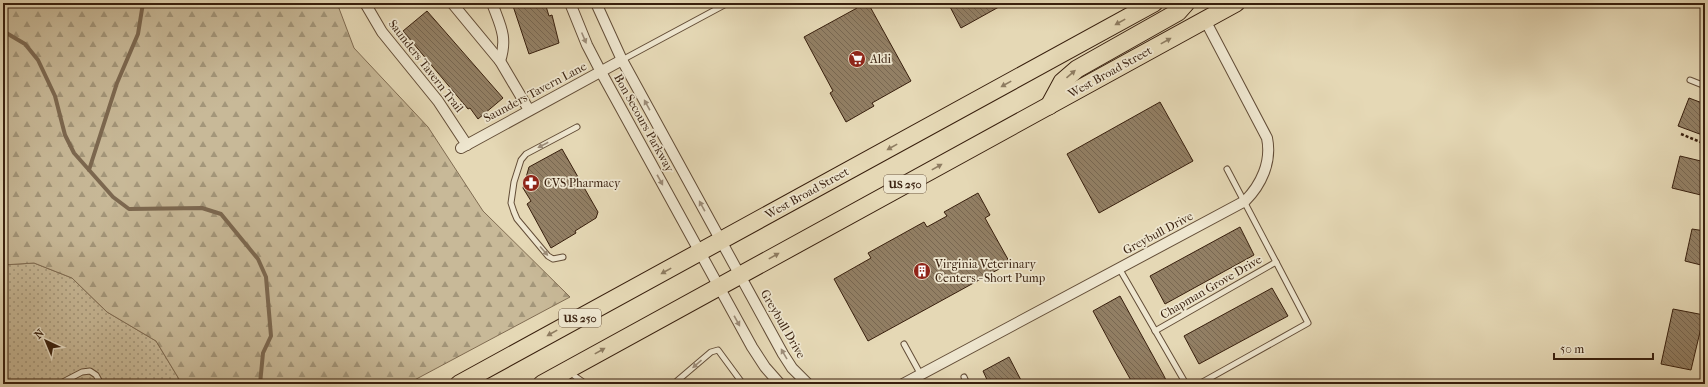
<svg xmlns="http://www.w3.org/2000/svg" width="1708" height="387" font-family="'IM FELL French Canon',serif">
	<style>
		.grass { fill: url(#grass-dots); stroke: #806c52 }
		.forest { fill: url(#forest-firs); stroke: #806c52 }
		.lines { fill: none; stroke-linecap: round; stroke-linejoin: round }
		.stream { stroke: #7c6850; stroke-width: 4 }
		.building { fill: url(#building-back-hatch); stroke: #381f0d }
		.lane-casing { stroke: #634d37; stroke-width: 7 }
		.street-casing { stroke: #634d37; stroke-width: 12 }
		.primary-casing { stroke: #381f0d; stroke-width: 19 }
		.path { stroke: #381f0d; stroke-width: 2.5; stroke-dasharray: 3 2; stroke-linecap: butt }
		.lane { stroke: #eee6cf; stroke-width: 5 }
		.street { stroke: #eee6cf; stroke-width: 10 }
		.primary { stroke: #e5d8b5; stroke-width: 17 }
		.oneway { fill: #8e7c61 }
		.oneway2 { fill: #9c8c78 }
		.labels { text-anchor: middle; stroke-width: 3.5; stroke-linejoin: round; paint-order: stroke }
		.shield { fill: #eee6cf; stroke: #6f5b47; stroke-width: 1 }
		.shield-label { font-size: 11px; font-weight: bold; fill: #381f0d }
		.poi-label { font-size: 12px; fill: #381f0d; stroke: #eee6cf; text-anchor: start }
		.street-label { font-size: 12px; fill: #381f0d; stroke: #eee6cf }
	</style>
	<defs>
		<pattern id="grass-dots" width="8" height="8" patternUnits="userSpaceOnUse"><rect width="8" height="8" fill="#c8b998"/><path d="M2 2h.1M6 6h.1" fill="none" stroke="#a3967a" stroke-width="1.8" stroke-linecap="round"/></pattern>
		<pattern id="forest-firs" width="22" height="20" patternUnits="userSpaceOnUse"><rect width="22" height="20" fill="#c8b998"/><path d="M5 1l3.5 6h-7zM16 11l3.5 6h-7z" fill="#a3967a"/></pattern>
		<pattern id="building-back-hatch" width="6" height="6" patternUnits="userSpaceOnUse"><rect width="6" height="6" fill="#927f64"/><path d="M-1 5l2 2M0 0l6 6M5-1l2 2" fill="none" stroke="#786751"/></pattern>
	</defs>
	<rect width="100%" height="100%" fill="#e5d8b5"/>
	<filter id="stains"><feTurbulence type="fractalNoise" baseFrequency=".005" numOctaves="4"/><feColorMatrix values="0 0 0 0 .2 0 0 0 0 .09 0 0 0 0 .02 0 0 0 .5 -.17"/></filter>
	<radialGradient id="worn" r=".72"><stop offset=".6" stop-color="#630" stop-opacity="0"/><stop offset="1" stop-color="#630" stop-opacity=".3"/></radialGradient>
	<path class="grass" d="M34 263 72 278 107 312 156 341 182 384H3V265Z"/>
	<path class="forest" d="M3 3H337L354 48 428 127 483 211 570 297 407 384H182L156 341 107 312 72 278 34 263 3 265Z"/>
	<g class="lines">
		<g class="stream">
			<path d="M3 31 25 44 38 60 55 96 65 135 74 153 113 197 129 209 202 208 221 214 258 259 266 277 271 336 263 353 260 384"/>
			<path d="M89 170 117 83 138 34 143 3"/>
		</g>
	</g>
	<g class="building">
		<path d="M512 3H545L549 16 552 15 559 43 529 54Z"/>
		<path d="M854 3H868L911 81 872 103 874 106 846 122 830 93 833 91 804 37 857 8Z"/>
		<path d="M948 3H1006L961 28Z"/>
		<path d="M427 11 503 98 478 119 470 108 468 109 403 31Z"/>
		<path d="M1689 98 1705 104V136L1678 126Z"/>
		<path d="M1160 102 1193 161 1099 213 1067 154Z"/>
		<path d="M562 149 598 212 596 218 575 231 576 233 551 248 527 204 531 201 523 188 529 167Z"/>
		<path d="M1680 156 1705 162V196L1672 188Z"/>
		<path d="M978 193 990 215 985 218 1010 263 868 341 834 279 871 258 868 253 924 222 927 227 947 216 944 212Z"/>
		<path d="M1240 227 1254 255 1165 304 1150 276Z"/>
		<path d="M1692 229 1705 231V266L1685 261Z"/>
		<path d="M1272 288 1288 316 1199 364 1184 336Z"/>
		<path d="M1120 296 1163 374 1168 384H1133L1114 350 1093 311Z"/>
		<path d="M1673 309 1704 315 1691 370 1661 364Z"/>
		<path d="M1009 357 1023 384H989L983 371Z"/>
	</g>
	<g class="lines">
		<g class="lane-casing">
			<g id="lane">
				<path d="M622 60 728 3"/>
				<path d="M1690 80 1705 86"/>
				<path d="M1227 169 1276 262"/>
				<path d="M563 257 553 259 548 256 517 219 514 212 511 203 514 182 521 160 526 154 577 127"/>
				<path d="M1119 268 1186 384"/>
				<path d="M1155 331 1276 262 1308 323 1199 384"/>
				<path d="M904 344 921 375"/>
				<path d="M569 372 586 384"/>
				<path d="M964 377 967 384"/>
				<path d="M171 383 172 384"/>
				<path d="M59 384 82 372 90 371 96 375 101 384"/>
				<path d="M676 384 677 381 711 352 718 350 743 384"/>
			</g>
		</g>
		<g class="street-casing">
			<g id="street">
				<path d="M365 3 382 32 438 101 467 145"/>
				<path d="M452 3 500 61 529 110"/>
				<path d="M492 3C500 25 508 37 500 61"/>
				<path d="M570 3 587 45 601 72 752 347 765 367 780 384"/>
				<path d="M596 3 622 60 783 354 792 368 808 384"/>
				<path d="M461 148 622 60"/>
				<path d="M903 384 1245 201C1261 185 1272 162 1267 138L1205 20"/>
			</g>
		</g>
		<g class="primary-casing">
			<g id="primary">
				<path d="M1049 106 1062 82 1077 69 1178 12 1186 3"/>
				<path d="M459 384 1154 3"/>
				<path d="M542 384 1236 3"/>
			</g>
		</g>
		<path class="path" d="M1681 134 1705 144"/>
		<use href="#lane" class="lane"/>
		<use href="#street" class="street"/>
		<use href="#primary" class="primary"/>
	</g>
	<defs><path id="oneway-solid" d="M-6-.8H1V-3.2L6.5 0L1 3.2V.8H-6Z"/></defs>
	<g class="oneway">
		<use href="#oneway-solid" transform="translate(1120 22) rotate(151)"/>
		<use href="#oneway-solid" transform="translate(1166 41) rotate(-29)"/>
		<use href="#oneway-solid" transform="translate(1071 74) rotate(-41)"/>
		<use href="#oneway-solid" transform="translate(1006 84) rotate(151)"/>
		<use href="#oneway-solid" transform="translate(892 147) rotate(151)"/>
		<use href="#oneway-solid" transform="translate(937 167) rotate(-29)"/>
		<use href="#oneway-solid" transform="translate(774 256) rotate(-29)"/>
		<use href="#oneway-solid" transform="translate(666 271) rotate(151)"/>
		<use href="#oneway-solid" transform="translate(552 333) rotate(151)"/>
		<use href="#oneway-solid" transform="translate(600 351) rotate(-29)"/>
	</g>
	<g class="oneway2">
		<use href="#oneway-solid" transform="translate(584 38) rotate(67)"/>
		<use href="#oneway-solid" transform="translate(647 105) rotate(-119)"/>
		<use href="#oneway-solid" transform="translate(543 145) rotate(152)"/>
		<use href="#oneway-solid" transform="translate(660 180) rotate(61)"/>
		<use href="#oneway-solid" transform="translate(702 206) rotate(-119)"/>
		<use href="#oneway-solid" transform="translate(544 251) rotate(49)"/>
		<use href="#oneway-solid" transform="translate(737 321) rotate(61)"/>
		<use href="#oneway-solid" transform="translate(784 354) rotate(-120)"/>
		<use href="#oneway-solid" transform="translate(697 364) rotate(139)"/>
	</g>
	<defs>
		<g id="supermarket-disc" transform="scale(0.9)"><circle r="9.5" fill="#8f2418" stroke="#eee6cf"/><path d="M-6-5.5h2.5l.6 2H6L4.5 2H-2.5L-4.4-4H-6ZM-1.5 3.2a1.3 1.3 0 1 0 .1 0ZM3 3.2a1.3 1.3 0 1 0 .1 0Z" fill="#fff"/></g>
		<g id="pharmacy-disc" transform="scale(0.9)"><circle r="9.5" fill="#8f2418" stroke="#eee6cf"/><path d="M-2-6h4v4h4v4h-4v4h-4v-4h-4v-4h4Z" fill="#fff"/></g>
		<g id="building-disc" transform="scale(0.9)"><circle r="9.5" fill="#8f2418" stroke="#eee6cf"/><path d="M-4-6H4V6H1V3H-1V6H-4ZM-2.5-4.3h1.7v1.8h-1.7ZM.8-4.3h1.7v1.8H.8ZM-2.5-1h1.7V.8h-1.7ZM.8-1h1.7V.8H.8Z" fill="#fff"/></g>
	</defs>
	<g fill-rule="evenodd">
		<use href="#supermarket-disc" x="857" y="59"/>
		<use href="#pharmacy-disc" x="531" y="183"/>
		<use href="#building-disc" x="922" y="271"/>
	</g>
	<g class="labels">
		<g class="shield">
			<rect x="884" y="175" width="42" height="18" rx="3"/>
			<rect x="559" y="309" width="42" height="18" rx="3"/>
		</g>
		<g class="shield-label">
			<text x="905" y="188">US 250</text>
			<text x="580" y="322">US 250</text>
		</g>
		<g class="poi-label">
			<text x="870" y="63">Aldi</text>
			<text x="544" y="187">CVS Pharmacy</text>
			<text x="935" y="268">Virginia Veterinary<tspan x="935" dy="14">Centers - Short Pump</tspan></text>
		</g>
		<g class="street-label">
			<text transform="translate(426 66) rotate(52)" y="4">Saunders Tavern Trail</text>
			<text transform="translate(1110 72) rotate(-29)" y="4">West Broad Street</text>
			<text transform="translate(535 92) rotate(-28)" y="4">Saunders Tavern Lane</text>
			<text transform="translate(644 123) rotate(61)" y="4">Bon Secours Parkway</text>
			<text transform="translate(807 193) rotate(-29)" y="4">West Broad Street</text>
			<text transform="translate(1158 233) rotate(-28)" y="4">Greybull Drive</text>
			<text transform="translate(1211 287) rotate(-30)" y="4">Chapman Grove Drive</text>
			<text transform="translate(783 324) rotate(60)" y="4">Greybull Drive</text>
		</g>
	</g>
	<rect width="1708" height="387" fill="none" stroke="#e5d8b5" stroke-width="16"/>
	<rect x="4" y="4" width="1700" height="379" fill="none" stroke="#381f0d" stroke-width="2"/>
	<rect x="8" y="8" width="1692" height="371" fill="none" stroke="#381f0d"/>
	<g transform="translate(46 341) rotate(316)" stroke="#eee6cf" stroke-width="3" paint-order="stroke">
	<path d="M0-3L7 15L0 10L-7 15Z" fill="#381f0d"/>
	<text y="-6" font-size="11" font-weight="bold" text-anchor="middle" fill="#381f0d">N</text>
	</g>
	<path d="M1554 353v6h99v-6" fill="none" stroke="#381f0d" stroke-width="2"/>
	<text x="1560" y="353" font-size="12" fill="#381f0d" stroke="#eee6cf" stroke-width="3" paint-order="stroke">50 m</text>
	<rect width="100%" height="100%" filter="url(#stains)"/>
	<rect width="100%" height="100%" fill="url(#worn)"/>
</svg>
